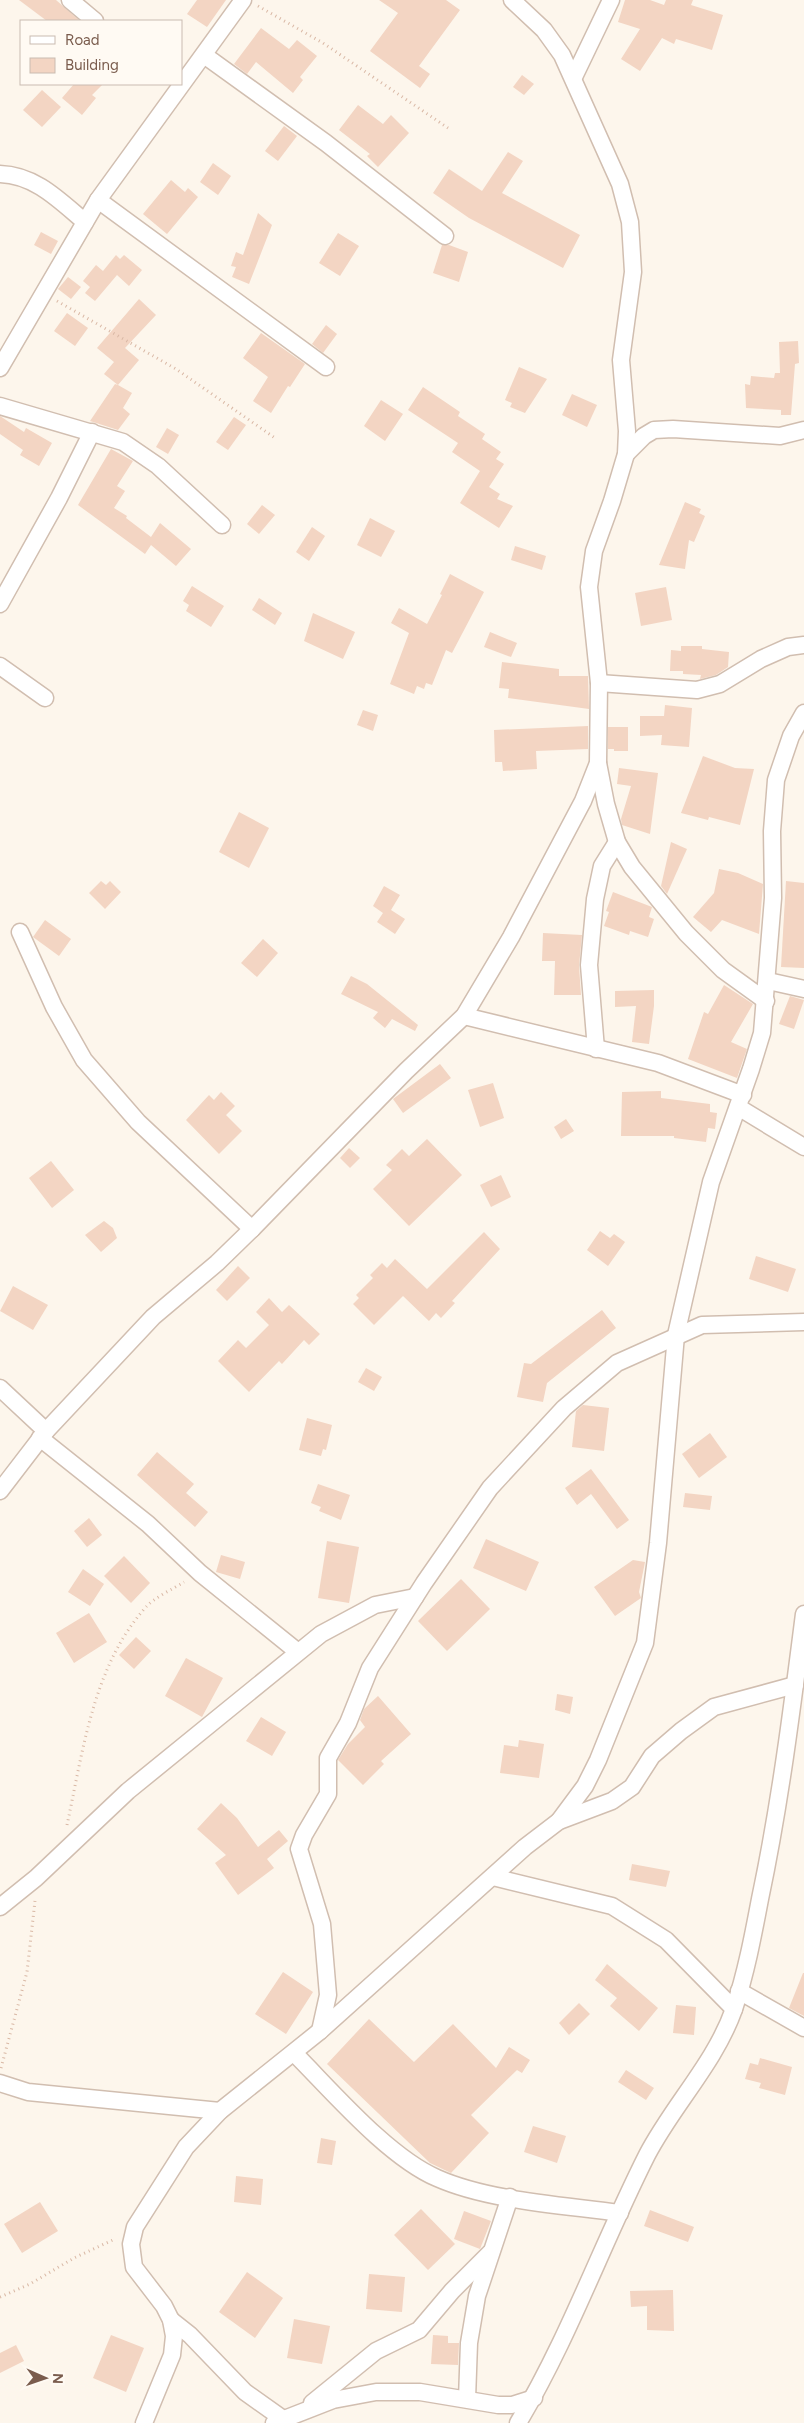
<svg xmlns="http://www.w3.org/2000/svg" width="804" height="2423" font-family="Figtree,sans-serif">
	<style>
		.building { fill: #f3d5c3 }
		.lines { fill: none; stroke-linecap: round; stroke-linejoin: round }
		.minor-casing { stroke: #d1beb0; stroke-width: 19 }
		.path { stroke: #d9b8a5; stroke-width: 3; stroke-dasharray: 1 4; stroke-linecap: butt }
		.minor { stroke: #fff; stroke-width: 16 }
	</style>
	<rect width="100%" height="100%" fill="#fdf6ec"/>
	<g class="building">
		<path d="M19 0H56L80 21H47Z"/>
		<path d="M197 0H226L207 27 187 14Z"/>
		<path d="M379 0H446L460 10 419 66 430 74 420 88 370 51 398 13Z"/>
		<path d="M625 0H650L664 5 666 0H693L691 5 723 15 712 50 676 39 674 44 662 38 640 71 621 59 640 29 618 22Z"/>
		<path d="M261 28 289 49 297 40 317 56 300 77 303 80 293 93 256 62 247 74 234 64Z"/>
		<path d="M522 75 534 84 524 95 513 87Z"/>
		<path d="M74 84H103L92 95 96 98 82 115 62 98Z"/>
		<path d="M42 90 61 107 42 127 23 110Z"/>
		<path d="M358 105 383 124 391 115 409 133 378 167 367 156 370 154 339 130Z"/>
		<path d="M284 126 297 136 278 161 265 151Z"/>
		<path d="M508 152 523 161 502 193 580 235 563 268 469 218 433 193 449 169 482 191Z"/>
		<path d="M213 163 231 176 218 195 200 182Z"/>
		<path d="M171 180 185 192 188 188 198 197 167 234 143 214Z"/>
		<path d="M258 213 272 225 249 284 232 277 236 267 231 266 236 252 243 255Z"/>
		<path d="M41 232 58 241 51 254 34 245Z"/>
		<path d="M338 233 359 246 340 276 319 263Z"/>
		<path d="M442 245H449L468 252 459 282 433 273Z"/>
		<path d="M116 255 120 259 124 255 142 270 129 286 117 275 95 301 85 293 90 287 83 281 96 265 103 271Z"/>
		<path d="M68 277 81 287 71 299 58 289Z"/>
		<path d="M139 299 156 315 125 348 139 360 118 385 132 393 123 408 130 414 118 430 90 421 115 384 118 385 104 374 114 362 97 348Z"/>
		<path d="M67 313 88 328 75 346 54 331Z"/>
		<path d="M326 325 337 334 323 353 312 344Z"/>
		<path d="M261 333 305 364 290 387 288 386 271 413 253 401 268 377 243 358Z"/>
		<path d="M798 341 799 363 795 364 791 415H781V410L746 408 745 384 750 385 751 376 774 378 775 373H780L779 342Z"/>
		<path d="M519 367 547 379 525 413 510 407 512 403 505 400Z"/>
		<path d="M423 387 460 412 458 416 485 434 482 439 501 452 496 459 504 464 489 487 500 494 497 499 513 506 499 528 460 503 480 471 452 452 458 443 408 410Z"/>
		<path d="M572 394 597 405 587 427 562 415Z"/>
		<path d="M381 400 403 414 385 441 364 426Z"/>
		<path d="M0 416 24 432 26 428 52 443 39 466 20 455 23 450 0 434Z"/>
		<path d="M234 417 246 425 228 450 216 442Z"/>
		<path d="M167 428 179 435 168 454 156 447Z"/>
		<path d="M111 449 133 461 117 486 125 491 114 508 127 516 126 518 151 537 160 523 191 549 176 566 151 545 145 554 78 505Z"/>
		<path d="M685 502 701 509 699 513 705 516 694 542 689 540 685 569 659 565Z"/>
		<path d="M262 505 275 515 259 534 247 524Z"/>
		<path d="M370 518 395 531 381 557 357 545Z"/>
		<path d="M312 527 325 536 309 561 296 552Z"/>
		<path d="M515 546 546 556 542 570 511 560Z"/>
		<path d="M450 574 484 592 452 653 446 650 432 685 426 683 424 689 417 686 414 694 390 684 409 633 391 623 399 608 427 624 442 595 440 594Z"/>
		<path d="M192 586 224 606 211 627 186 611 189 605 183 601Z"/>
		<path d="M666 587 672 620 641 626 635 593Z"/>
		<path d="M259 598 282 613 275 625 252 610Z"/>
		<path d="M313 613 355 632 343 659 304 641Z"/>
		<path d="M490 632 517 643 511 657 484 647Z"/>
		<path d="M681 646H702V649L729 652 728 667 716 675 700 679 701 675 683 674V671H670L671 650 681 651Z"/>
		<path d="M502 662 559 669V676H588L589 709 508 698 509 689 499 688Z"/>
		<path d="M665 705 692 708 689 747 661 745 662 735 640 736V716H664Z"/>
		<path d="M363 710 378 715 373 731 357 725Z"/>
		<path d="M588 726V749L536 751 537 769 503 771 502 762H495L494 730Z"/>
		<path d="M608 727H628V751H614V749H608Z"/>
		<path d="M703 756 735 768 754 769 740 825 709 817 708 820 681 813Z"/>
		<path d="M619 768 658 773 650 834 622 825 621 819 631 786 617 784Z"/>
		<path d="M239 812 269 828 249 868 219 852Z"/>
		<path d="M671 842 687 849 667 894 661 886Z"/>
		<path d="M719 869 738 873 763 884 759 934 722 920 711 932 693 917 714 893Z"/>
		<path d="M101 881 106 885 110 881 121 892 105 909 89 893Z"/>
		<path d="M786 881 804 883V968L781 967Z"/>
		<path d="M384 886 400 895 391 910 405 919 395 934 377 922 383 913 373 906Z"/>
		<path d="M613 892 652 907 649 917 654 919 648 937 630 931 629 935 604 926 609 912 606 911Z"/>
		<path d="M45 920 71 939 59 956 33 937Z"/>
		<path d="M543 933 582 935 579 966 581 995H554L555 961H542Z"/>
		<path d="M263 939 278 953 257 977 241 963Z"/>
		<path d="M351 976 367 984 418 1025 415 1031 392 1019 385 1028 373 1018 378 1012 341 994Z"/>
		<path d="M724 985 753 1004 731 1042 747 1049 737 1078 688 1059 704 1012 708 1014Z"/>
		<path d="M654 990V1006L649 1044 632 1042 636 1006 615 1007V991Z"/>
		<path d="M790 996 804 1000 794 1029 779 1024Z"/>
		<path d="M440 1064 451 1078 403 1113 393 1099Z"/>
		<path d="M493 1083 504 1118 480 1127 468 1090Z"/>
		<path d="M661 1091V1098L710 1104V1112L717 1113 715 1129 708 1128 706 1142 674 1138V1136H621L622 1092Z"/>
		<path d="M221 1092 235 1106 226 1115 242 1131 219 1154 186 1120 209 1095 214 1100Z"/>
		<path d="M566 1119 574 1131 561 1139 554 1127Z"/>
		<path d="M427 1139 462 1175 409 1226 373 1189 392 1170 386 1165 402 1149 409 1156Z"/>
		<path d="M349 1148 360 1158 350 1168 340 1158Z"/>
		<path d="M51 1161 74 1190 52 1208 29 1178Z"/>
		<path d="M501 1175 511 1197 491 1207 480 1185Z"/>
		<path d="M104 1221 113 1228 117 1238 101 1252 85 1235Z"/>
		<path d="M600 1231 610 1238 614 1234 625 1242 608 1266 587 1250Z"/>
		<path d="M484 1232 500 1249 452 1301 455 1303 441 1318 436 1313 429 1321 403 1296 374 1325 353 1304 359 1298 356 1295 373 1278 370 1275 382 1263 387 1268 395 1259 427 1289Z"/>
		<path d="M756 1256 796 1269 788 1292 749 1279Z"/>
		<path d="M238 1266 250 1278 227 1301 216 1290Z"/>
		<path d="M13 1286 48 1305 33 1330 0 1311Z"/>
		<path d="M269 1298 282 1312 289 1305 320 1334 309 1345 304 1340 282 1364 279 1361 249 1392 218 1361 238 1340 246 1348 269 1325 256 1312Z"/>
		<path d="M602 1310 616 1328 547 1383 543 1402 517 1397 524 1363 531 1364Z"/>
		<path d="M366 1368 382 1377 374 1391 358 1382Z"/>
		<path d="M583 1405 609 1408 604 1451 572 1447 576 1411Z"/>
		<path d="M307 1418 332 1425 326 1450 323 1449 321 1456 299 1450Z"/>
		<path d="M710 1433 727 1457 699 1478 682 1454Z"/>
		<path d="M157 1452 194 1484 186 1493 208 1512 195 1527 137 1475Z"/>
		<path d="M591 1469 629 1520 617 1529 591 1494 577 1505 565 1488Z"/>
		<path d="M318 1484 350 1495 341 1520 319 1511 321 1507 311 1503Z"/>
		<path d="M685 1493 712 1496 710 1510 683 1507Z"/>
		<path d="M89 1518 102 1535 87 1547 74 1531Z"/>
		<path d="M486 1539 539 1562 526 1591 473 1568Z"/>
		<path d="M327 1541 359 1547 349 1603 318 1598Z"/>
		<path d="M221 1555 245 1562 240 1579 216 1572Z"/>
		<path d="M124 1556 150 1583 131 1603 104 1576Z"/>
		<path d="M633 1560 645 1562 639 1592 641 1598 615 1616 594 1587Z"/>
		<path d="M83 1569 104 1584 90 1606 68 1592Z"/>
		<path d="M461 1579 490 1609 447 1651 418 1621Z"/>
		<path d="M89 1613 107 1642 74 1663 56 1633Z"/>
		<path d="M136 1637 151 1651 134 1669 119 1655Z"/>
		<path d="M186 1658 223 1678 202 1717 165 1696Z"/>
		<path d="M557 1694 573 1697 570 1714 555 1710Z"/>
		<path d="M378 1696 411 1734 381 1761 384 1764 363 1785 338 1760 348 1744 365 1727 360 1720 364 1709Z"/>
		<path d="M261 1717 286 1732 272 1756 246 1741Z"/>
		<path d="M519 1740 544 1744 539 1778 500 1773 504 1745 518 1747Z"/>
		<path d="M221 1803 237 1818 258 1847 279 1830 288 1841 267 1859 274 1868 238 1895 215 1863 226 1855 197 1829Z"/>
		<path d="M632 1864 670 1871 666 1887 629 1880Z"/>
		<path d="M607 1964 658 2008 639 2031 610 2006 617 1998 595 1980Z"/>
		<path d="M283 1972 313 1992 286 2034 255 2014Z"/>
		<path d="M803 1973H804V2016L789 2008Z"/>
		<path d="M579 2003 590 2014 569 2035 559 2023Z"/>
		<path d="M676 2005 696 2007 694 2035 673 2033Z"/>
		<path d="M369 2019 414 2062 453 2024 496 2068 509 2047 530 2060 522 2073 517 2070 471 2115 489 2133 451 2173 430 2163 327 2064Z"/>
		<path d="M760 2058 792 2067 785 2095 759 2088 761 2083 745 2079 750 2063 758 2065Z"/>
		<path d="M626 2070 654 2088 646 2100 618 2082Z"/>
		<path d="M533 2126 566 2136 557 2163 524 2152Z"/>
		<path d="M321 2138 336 2141 332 2165 317 2163Z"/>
		<path d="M236 2176 263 2179 261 2205 234 2202Z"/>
		<path d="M40 2202 58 2231 22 2253 4 2224Z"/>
		<path d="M421 2209 455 2244 428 2270 394 2235Z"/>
		<path d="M650 2210 694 2227 688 2242 644 2226Z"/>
		<path d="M464 2211 491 2221 480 2249 454 2239Z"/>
		<path d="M247 2272 283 2298 255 2338 219 2312Z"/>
		<path d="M369 2274 405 2277 402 2312 366 2309Z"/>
		<path d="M673 2290 674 2331 647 2330V2306L631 2307 630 2291Z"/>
		<path d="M294 2319 330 2326 322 2364 287 2358Z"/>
		<path d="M111 2335 144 2348 126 2392 93 2378Z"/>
		<path d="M433 2335 448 2336V2343H459L458 2365 431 2364Z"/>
		<path d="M16 2345 24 2361 0 2373V2353Z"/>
	</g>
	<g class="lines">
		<g class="minor-casing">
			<g id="minor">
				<path d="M70 0 95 21"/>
				<path d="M204 55 326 143 445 236"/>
				<path d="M574 77 611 0"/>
				<path d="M0 174C35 175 59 200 85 222"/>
				<path d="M98 200 326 367"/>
				<path d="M0 368 98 200 243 0"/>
				<path d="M0 406 123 442 158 466 222 525"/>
				<path d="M626 454 644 436 654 430 673 429 780 436 804 430"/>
				<path d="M0 604 59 498 92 432"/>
				<path d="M0 666 45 698"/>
				<path d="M599 683 697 690 720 684 761 659 788 647 804 645"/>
				<path d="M598 763 606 804 617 842 632 867 686 933 723 970 766 1001"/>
				<path d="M20 932 54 1007 84 1060 138 1122 252 1229"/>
				<path d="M768 981 804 989"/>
				<path d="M464 1016 658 1063 743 1095"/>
				<path d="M596 1049 589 965 595 899 602 866 617 842"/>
				<path d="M738 1107 804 1147"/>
				<path d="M0 1388 46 1431"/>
				<path d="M40 1438 148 1524 200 1573 298 1652"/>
				<path d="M0 1491 46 1431 153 1317 217 1263 252 1229 406 1071 464 1016 511 937 583 801 598 763 599 683 589 587 594 551 612 501 626 454 627 431 621 360 633 272 630 222 620 184 562 55 544 30 512 0"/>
				<path d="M559 1821 585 1786 598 1760 645 1643 658 1543 676 1335 711 1182 751 1069 762 1033 773 898 772 831 776 780 791 736 804 713"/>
				<path d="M493 1877 612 1906 666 1940 734 2009"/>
				<path d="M0 1907 36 1878 128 1791 321 1634 375 1605 415 1597"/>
				<path d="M739 1991 804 2028"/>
				<path d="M320 2031 328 1995 322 1924 299 1849 304 1835 328 1794V1758L348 1723 370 1668 424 1583 490 1488 564 1408 617 1363 702 1325 804 1322"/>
				<path d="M294 2053C332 2091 388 2157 437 2178 489 2201 563 2205 620 2213"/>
				<path d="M0 2083 28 2092 220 2111"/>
				<path d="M171 2320 190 2335 245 2392 283 2419"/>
				<path d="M467 2399 469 2343 477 2296 510 2197"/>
				<path d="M312 2403 376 2351 419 2330 452 2291 490 2253"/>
				<path d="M144 2423 172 2355 174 2336 171 2320 164 2306 134 2267 131 2244 135 2227 186 2147 220 2111 320 2031 525 1847 559 1821 612 1801 632 1787 652 1756 681 1731 714 1707 795 1685"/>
				<path d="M274 2423 333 2400 376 2392H420L498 2405H512L534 2398"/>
				<path d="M518 2423C569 2338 602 2244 647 2155 673 2105 715 2063 734 2009 746 1973 753 1936 760 1899 780 1804 792 1709 804 1614"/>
			</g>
		</g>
		<g class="path">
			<path d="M258 6 323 43 448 128"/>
			<path d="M57 301 176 369 275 438"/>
			<path d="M67 1825C83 1751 93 1666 146 1607 155 1597 173 1589 184 1582"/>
			<path d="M1 2068 27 1972 35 1901"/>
			<path d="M0 2297 30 2284 74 2258 115 2239"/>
		</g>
		<use href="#minor" class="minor"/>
	</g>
	<rect x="20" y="20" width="162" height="65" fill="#fffaf3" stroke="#cabbb1"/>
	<rect x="30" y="36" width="25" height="8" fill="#ffffff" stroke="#cabbb1"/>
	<text x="65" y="45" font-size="15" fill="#7a5c4d">Road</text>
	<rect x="30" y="58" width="25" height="15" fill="#f3d5c3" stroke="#cabbb1"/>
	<text x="65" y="70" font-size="15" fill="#7a5c4d">Building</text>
	<g transform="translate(45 2378) rotate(92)" stroke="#fffaf3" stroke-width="4" paint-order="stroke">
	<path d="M0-4L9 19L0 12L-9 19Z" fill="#7a5c4d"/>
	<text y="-8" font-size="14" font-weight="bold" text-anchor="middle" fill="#7a5c4d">N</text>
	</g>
</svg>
